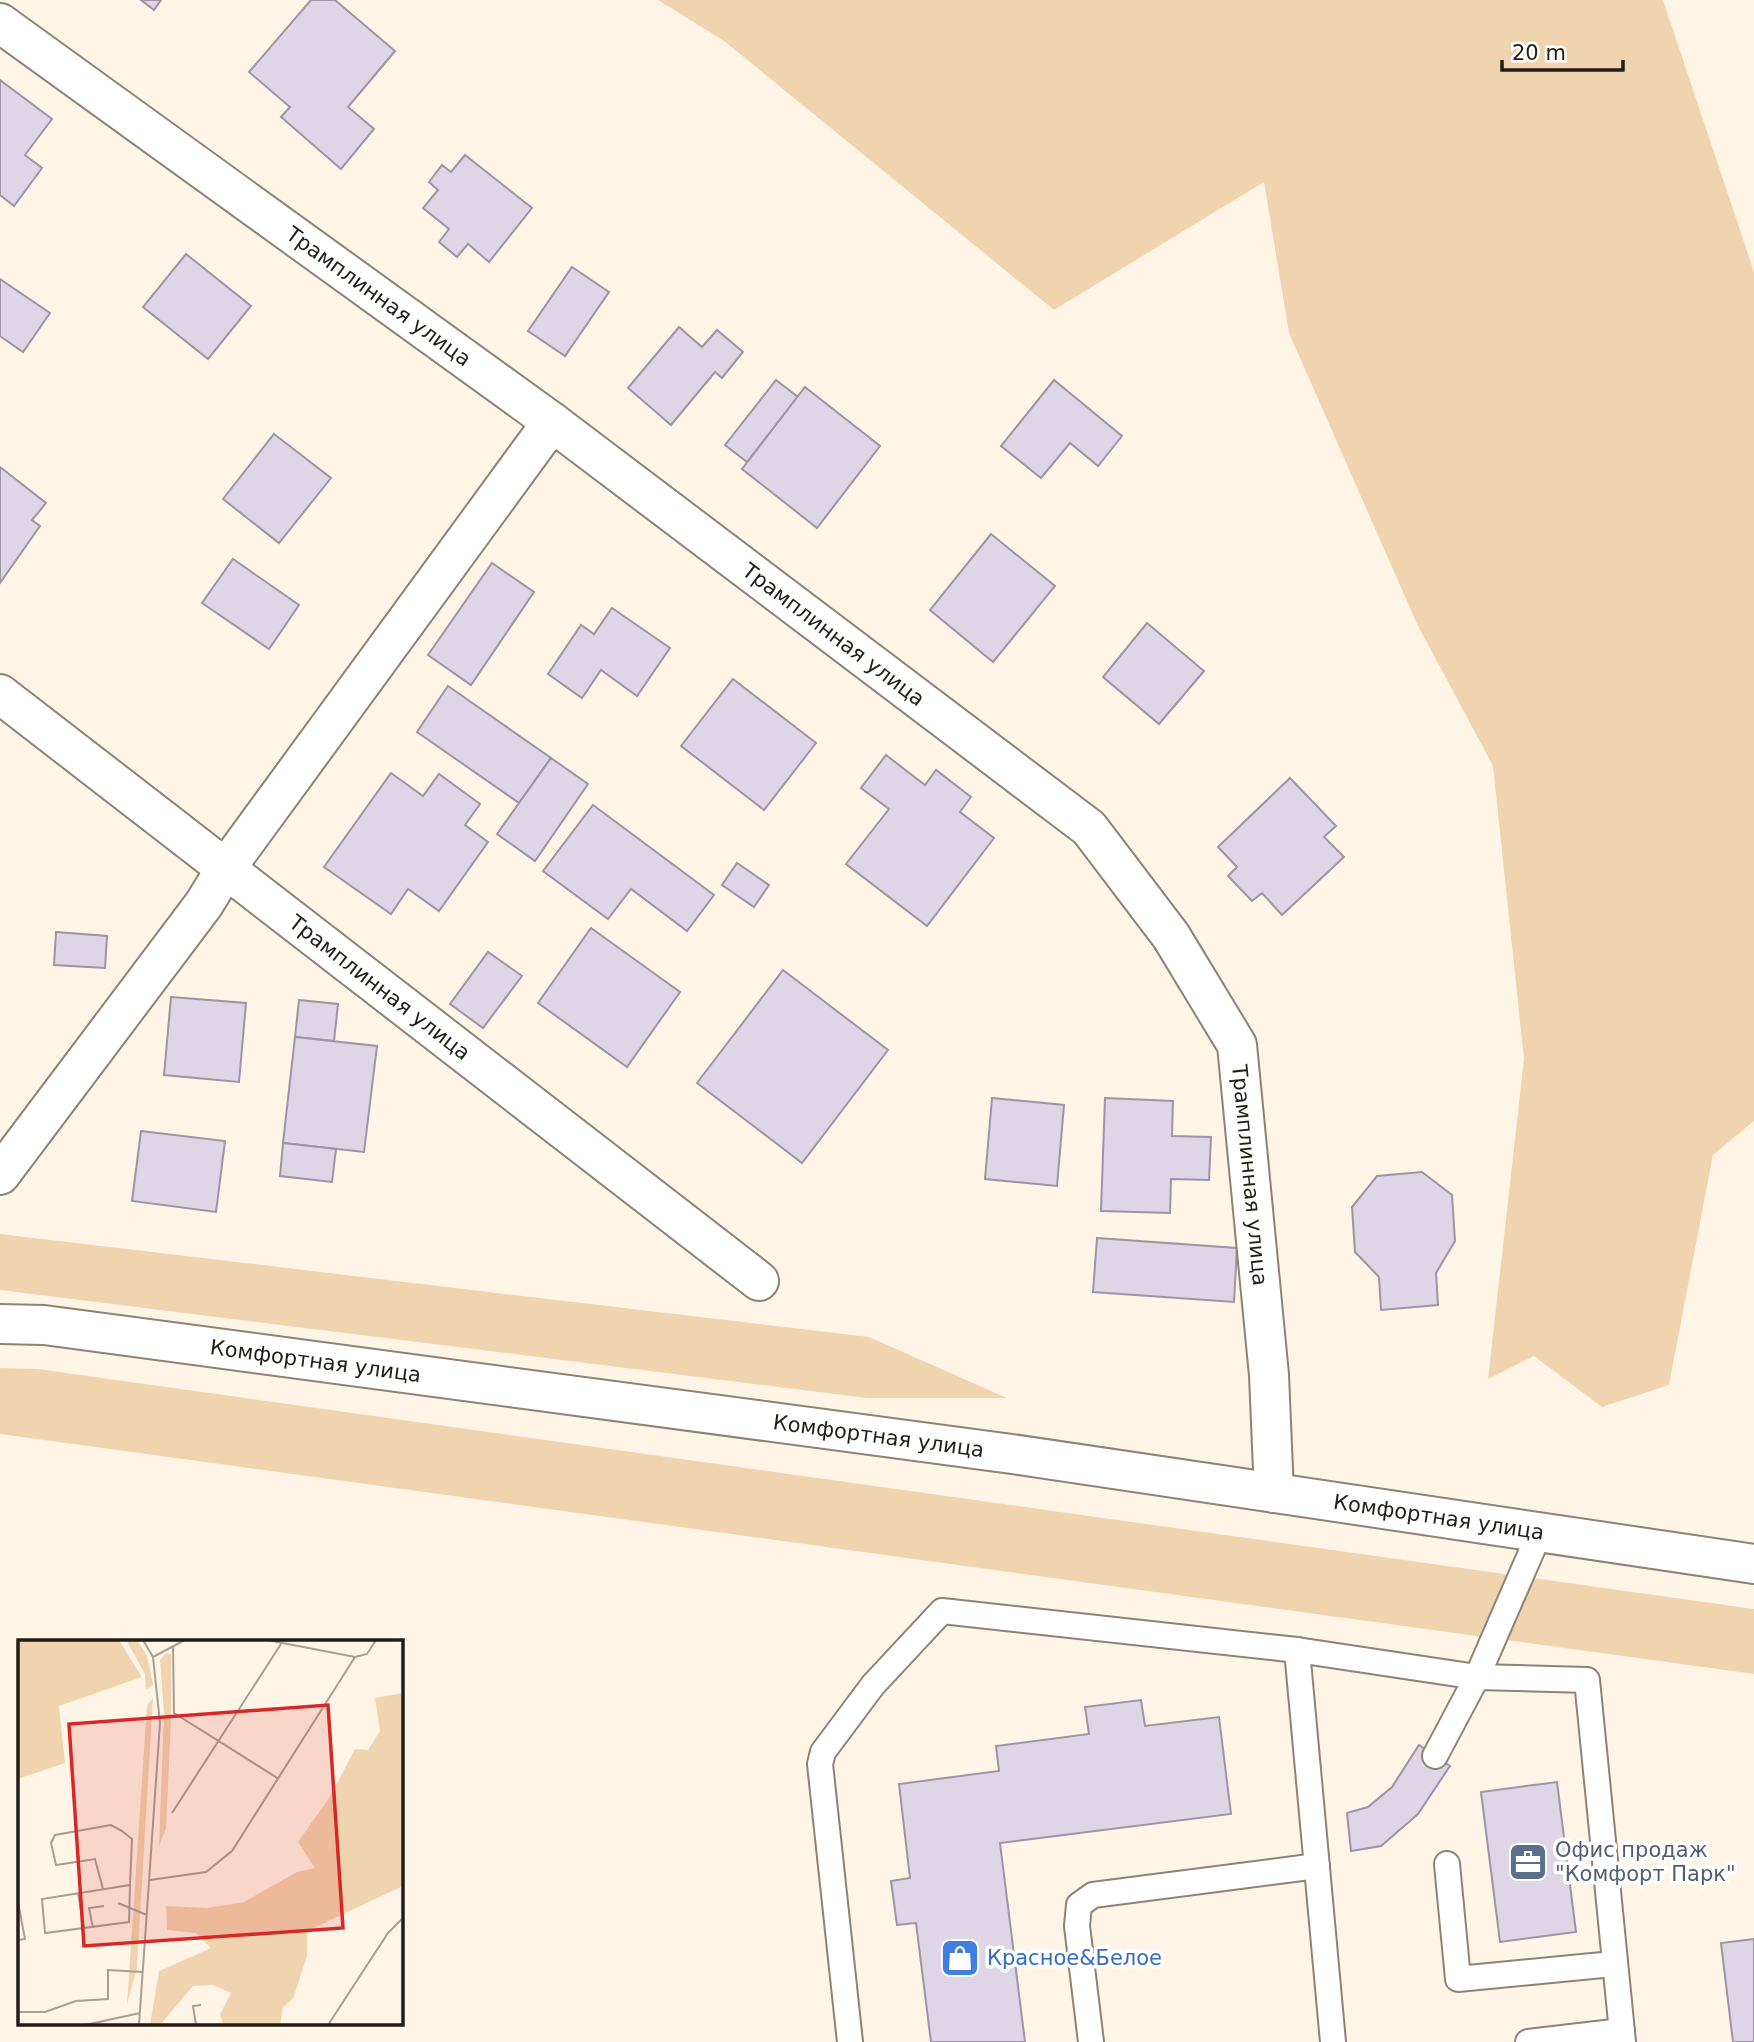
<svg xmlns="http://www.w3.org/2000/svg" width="1754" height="2042" font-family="'DejaVu Sans',sans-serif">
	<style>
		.green { fill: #f0d4af }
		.building { fill: #ded5e7; stroke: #9d94a5; stroke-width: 2 }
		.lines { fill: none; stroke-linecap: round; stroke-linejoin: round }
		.lane-casing { stroke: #8e8273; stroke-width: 28 }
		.street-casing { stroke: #8e8273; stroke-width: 42 }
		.lane { stroke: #fff; stroke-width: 24 }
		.street { stroke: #fff; stroke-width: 38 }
		.labels { text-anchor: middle; stroke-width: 7; stroke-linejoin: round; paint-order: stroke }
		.street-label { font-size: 21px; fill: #211d17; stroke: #fff }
		.service-label { font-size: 21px; fill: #4e5e75; stroke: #fff; text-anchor: start }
		.shop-label { font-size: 21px; fill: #366cbe; stroke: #fff; text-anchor: start }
		.inset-road { fill: none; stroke: #a69f94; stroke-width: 2 }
		.view { fill: #d62828; fill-opacity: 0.15; stroke: #d62828; stroke-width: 3.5 }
		.inset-edge { fill: none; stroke: #211d17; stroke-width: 3.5 }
	</style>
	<rect width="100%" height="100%" fill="#fff5e7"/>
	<g class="green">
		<path d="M658 0H1663L1754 272V1121L1713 1155 1669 1385 1602 1407 1534 1356 1488 1379 1524 1059 1493 766 1417 624 1289 333 1264 182 1054 310 724 41Z"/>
		<path d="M0 1234 869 1337 1007 1398H867L0 1290Z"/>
		<path d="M0 1368 38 1369 1754 1609V1674L0 1434Z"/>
	</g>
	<g class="building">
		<path d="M141 0H161L154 10Z"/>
		<path d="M311 0H335L395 51 348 107 374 129 341 169 281 117 290 107 249 72Z"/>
		<path d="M0 80 52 119 25 155 42 168 14 206 0 195Z"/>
		<path d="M465 155 532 208 489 262 468 244 457 257 439 242 449 229 423 208 438 190 429 182 442 165 451 172Z"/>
		<path d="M186 254 251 306 208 359 143 307Z"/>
		<path d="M572 267 609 292 565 356 528 331Z"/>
		<path d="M0 279 50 313 23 352 0 336Z"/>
		<path d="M679 327 702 347 717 330 743 352 722 378 715 372 671 425 628 388Z"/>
		<path d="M776 380 798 397 747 462 725 445Z"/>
		<path d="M1054 380 1122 436 1098 466 1070 443 1041 478 1001 446Z"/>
		<path d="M805 387 880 446 817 528 742 469Z"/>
		<path d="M274 434 331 478 279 543 223 499Z"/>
		<path d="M0 467 46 503 32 520 40 526 0 583Z"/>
		<path d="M991 534 1055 586 993 662 930 610Z"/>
		<path d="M233 559 299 605 269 649 202 603Z"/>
		<path d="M492 563 534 592 471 685 428 655Z"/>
		<path d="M612 608 670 648 637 696 601 670 582 698 548 674 581 625 594 634Z"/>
		<path d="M1147 623 1204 671 1159 724 1103 677Z"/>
		<path d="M733 679 816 743 764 810 681 746Z"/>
		<path d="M448 686 551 758 519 803 417 732Z"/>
		<path d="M886 755 925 785 936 770 971 797 960 812 994 838 927 926 846 864 889 809 861 788Z"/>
		<path d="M551 758 588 784 535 861 497 834Z"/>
		<path d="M391 773 423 796 439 774 480 804 465 825 488 842 439 911 408 889 391 914 324 867Z"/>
		<path d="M1290 778 1336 826 1324 837 1344 857 1282 915 1262 893 1252 901 1228 876 1237 867 1218 847Z"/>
		<path d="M593 805 714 895 687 931 631 889 608 919 543 871Z"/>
		<path d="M737 863 769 885 754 907 722 885Z"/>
		<path d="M591 928 680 992 627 1067 538 1003Z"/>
		<path d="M56 932 107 936 105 968 54 965Z"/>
		<path d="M488 952 522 976 483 1028 450 1004Z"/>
		<path d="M783 970 888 1050 802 1163 697 1083Z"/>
		<path d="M171 997 246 1003 239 1082 164 1075Z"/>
		<path d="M299 1000 338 1004 334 1041 295 1037Z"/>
		<path d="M295 1037 377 1046 364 1152 283 1143Z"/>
		<path d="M992 1098 1064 1105 1057 1186 985 1179Z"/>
		<path d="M1105 1098 1173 1101 1172 1136 1211 1137 1209 1180 1171 1179 1170 1213 1101 1211Z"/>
		<path d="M141 1131 225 1141 216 1212 132 1201Z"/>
		<path d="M283 1143 336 1149 332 1182 280 1176Z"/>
		<path d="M1422 1172 1452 1195 1455 1241 1436 1273 1438 1305 1381 1310 1379 1277 1355 1252 1352 1207 1377 1176Z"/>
		<path d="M1097 1238 1237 1248 1234 1302 1093 1292Z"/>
		<path d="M1141 1700 1145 1726 1219 1717 1231 1814 1000 1843 1025 2042H931L916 1923 897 1925 891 1881 910 1878 899 1784 999 1771 996 1746 1089 1734 1085 1707Z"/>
		<path d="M1419 1745 1450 1766 1418 1814 1381 1846 1351 1851 1347 1813 1368 1807 1392 1787Z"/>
		<path d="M1557 1782 1576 1932 1500 1942 1481 1792Z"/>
		<path d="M1754 1939V2042H1733L1721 1943Z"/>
	</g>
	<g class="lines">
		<g class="lane-casing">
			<g id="lane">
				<path d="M1435 1756 1477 1677 1540 1532"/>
				<path d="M1447 1864 1458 1979 1613 1964"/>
				<path d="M850 2042 820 1764 823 1752 873 1685 942 1611 1297 1650"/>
				<path d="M1091 2042 1077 1926 1079 1905 1093 1895 1317 1866"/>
				<path d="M1333 2042 1297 1650 1477 1677 1587 1680 1623 2042"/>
				<path d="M1528 2042 1622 2031"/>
			</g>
		</g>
		<g class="street-casing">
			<g id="street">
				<path id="s1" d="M0 23 552 422 1089 828 1171 936 1237 1045 1269 1375 1274 1493"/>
				<path id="s2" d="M0 694 759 1281"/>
				<path d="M0 1175 204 904 226 868 552 422"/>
				<path id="s3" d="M0 1324 44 1325 1012 1454 1754 1564"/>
			</g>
		</g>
		<use href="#lane" class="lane"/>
		<use href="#street" class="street"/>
	</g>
	<defs>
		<g id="office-square" transform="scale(2.0125)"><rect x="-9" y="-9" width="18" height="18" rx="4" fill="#5c6f8a" stroke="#fff"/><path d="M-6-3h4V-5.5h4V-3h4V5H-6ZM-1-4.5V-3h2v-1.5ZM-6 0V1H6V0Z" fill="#fff"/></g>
		<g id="shop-square" transform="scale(2.0125)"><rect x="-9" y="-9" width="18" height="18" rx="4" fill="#3f7fe0" stroke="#fff"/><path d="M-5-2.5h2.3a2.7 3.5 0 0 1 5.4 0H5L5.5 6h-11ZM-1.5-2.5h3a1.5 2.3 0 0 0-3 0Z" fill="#fff"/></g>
	</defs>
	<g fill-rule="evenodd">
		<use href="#office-square" x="1528" y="1862"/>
		<use href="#shop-square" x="960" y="1958"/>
	</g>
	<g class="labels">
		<g class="street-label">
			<text dy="7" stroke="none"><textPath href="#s1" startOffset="467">Трамплинная улица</textPath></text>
			<text dy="7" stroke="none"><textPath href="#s1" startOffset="1034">Трамплинная улица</textPath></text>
			<text dy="7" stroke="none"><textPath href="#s2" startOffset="480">Трамплинная улица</textPath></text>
			<text dy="7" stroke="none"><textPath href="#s1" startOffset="1748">Трамплинная улица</textPath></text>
			<text dy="7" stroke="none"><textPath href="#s3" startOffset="318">Комфортная улица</textPath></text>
			<text dy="7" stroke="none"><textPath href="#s3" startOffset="886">Комфортная улица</textPath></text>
			<text dy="7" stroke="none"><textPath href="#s3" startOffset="1452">Комфортная улица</textPath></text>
		</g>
		<g class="service-label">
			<text x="1555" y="1857">Офис продаж<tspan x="1555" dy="24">"Комфорт Парк"</tspan></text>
		</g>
		<g class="shop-label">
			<text x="987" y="1965">Красное&amp;Белое</text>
		</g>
	</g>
	<g transform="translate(18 1640)">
		<rect width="385" height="385" fill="#fff5e7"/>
		<path d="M0 0H101L124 37 41 66 47 123 0 139ZM108 0H119L129 16 135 45 128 50 127 34ZM148 13 153 14V80L148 188 141 206 146 73 142 20ZM385 53V246L289 291V316L275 359 265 367 262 385H205L202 374 213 353 195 345 175 346 142 385H132L141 331 193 308 178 293 149 290 148 266 189 268 226 262 279 232 297 228 280 202 311 158 337 109 350 110 362 91 357 58ZM135 58 119 327 109 365 129 65Z" fill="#f0d4af"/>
		<path class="inset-road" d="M249 0 337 17 349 14 358 0M155 6 156 73 261 139M135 17 167 0M154 173 263 4M132 240 188 232 214 211 337 17M112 245 111 282 27 293 24 259ZM85 249 77 219 38 225 33 203 37 195 93 185 104 191 114 199 112 245M60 253 66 289M0 262 7 299 0 300M100 263 129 275M75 288 71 268 86 266M0 372H27L58 361 90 359V330L124 332M67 385 122 373M121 385 142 83 135 17 125 0M178 385 175 366 183 365M310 385 370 293 385 278"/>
		<path class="view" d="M310 65 325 288 66 306 51 84Z"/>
		<rect width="385" height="385" class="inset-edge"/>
	</g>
	<path d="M1502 60v10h121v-10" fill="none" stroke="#211d17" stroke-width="3.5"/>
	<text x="1512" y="60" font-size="21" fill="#211d17" stroke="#ffffff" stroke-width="5" paint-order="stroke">20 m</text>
</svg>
